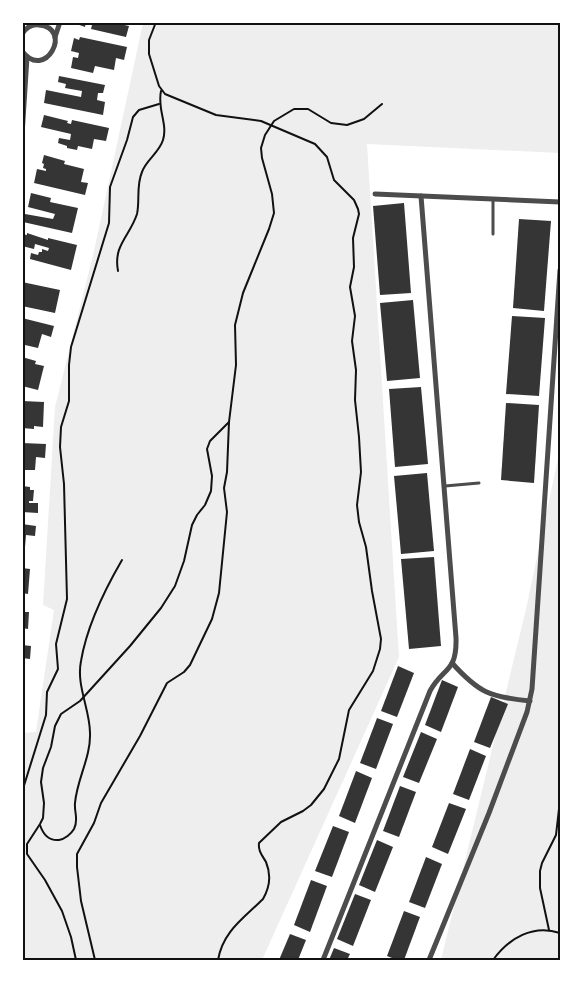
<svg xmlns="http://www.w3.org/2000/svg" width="583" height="983" font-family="'Playfair Display',serif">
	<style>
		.green { fill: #eee }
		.building { fill: #353535 }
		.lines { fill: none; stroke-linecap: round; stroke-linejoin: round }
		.path { stroke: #111; stroke-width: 2 }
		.service { stroke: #4c4c4c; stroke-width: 3 }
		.minor { stroke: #4c4c4c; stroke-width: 5 }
		.neatline { fill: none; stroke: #111; stroke-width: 2 }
	</style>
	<rect width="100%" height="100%" fill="#fff"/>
	<g class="green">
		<path d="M143 23H560V153L367 144 399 657 262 960H23L22 733 36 732 54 610 43 605 55 407 94 251Z"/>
		<path d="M560 449V960H441L526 609Z"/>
	</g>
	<g class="building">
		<path d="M71 22H86L85 27Z"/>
		<path d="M86 22H120V24L129 26 126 37 91 29 92 25Z"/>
		<path d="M80 37 127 47 124 60 116 58 114 70 95 66 93 73 71 68 73 57 78 58 79 53 71 51 74 38 79 40Z"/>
		<path d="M59 76 105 85 103 93H98L97 100 105 102 103 115 44 103 46 90 81 97 82 91 65 88 66 84 58 82Z"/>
		<path d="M44 115 68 121 67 123 71 124 72 120 109 128 106 141 94 139 92 149 78 146 77 150 67 148V146L58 143 59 138 70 140 71 134 41 127Z"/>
		<path d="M44 155 65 161 64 164 84 169 81 182 88 183 85 195 34 183 37 169 46 171V169L43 168 44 164 42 163Z"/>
		<path d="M31 193 51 198 50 202 78 208 72 233 23 222 25 214 53 219 55 214 28 207Z"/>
		<path d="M404 203 411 293 380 295 373 206Z"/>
		<path d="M519 219 551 221 544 311 513 308Z"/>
		<path d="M27 233 48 240V238L77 245 71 270 30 259 31 253 38 255 39 252H42V249L48 251 49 248 35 244 34 249 22 246V234L27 235Z"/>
		<path d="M22 282 60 290 55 313 22 306Z"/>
		<path d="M413 300 420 378 387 381 380 303Z"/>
		<path d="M512 316 545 318 539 396 506 394Z"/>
		<path d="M22 318 54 326 51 337 42 334 38 348 25 345 22 352Z"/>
		<path d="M22 357 36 361 35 364 44 366 38 390 22 386Z"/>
		<path d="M421 387 428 464 395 467 389 389Z"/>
		<path d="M22 401 44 402 43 427 34 426V429L22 428Z"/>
		<path d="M506 403 539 405 534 483 501 480Z"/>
		<path d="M22 443 46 444 45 458 36 457 35 470H22Z"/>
		<path d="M427 473 434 551 401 554 394 476Z"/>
		<path d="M22 486 30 487V490H34L33 501H29V503H38V513L22 512Z"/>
		<path d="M22 524 36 526 35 536 26 535 25 547H22Z"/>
		<path d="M434 557 441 646 409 649 401 559Z"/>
		<path d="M22 568 30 569 28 594 22 593Z"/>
		<path d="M22 612H29L28 629 22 628Z"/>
		<path d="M22 645 31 646 30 659 22 658Z"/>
		<path d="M398 666 414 673 397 717 381 711Z"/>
		<path d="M442 680 458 687 441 732 425 725Z"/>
		<path d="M491 697 508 704 490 748 474 742Z"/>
		<path d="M377 718 393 724 376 769 360 763Z"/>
		<path d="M421 732 437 739 419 783 403 777Z"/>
		<path d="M470 749 486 756 469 800 453 794Z"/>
		<path d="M356 771 372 778 355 823 339 816Z"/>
		<path d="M400 786 416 792 399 837 383 831Z"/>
		<path d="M449 803 466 809 448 854 432 847Z"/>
		<path d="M333 826 349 832 332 877 315 871Z"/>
		<path d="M377 840 393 847 375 892 359 885Z"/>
		<path d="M426 857 442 864 425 908 409 902Z"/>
		<path d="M311 880 327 886 310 932 294 925Z"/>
		<path d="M355 894 371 900 353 946 337 939Z"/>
		<path d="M404 911 420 917 404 960H397L387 956Z"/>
		<path d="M290 934 306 940 298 960H279Z"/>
		<path d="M334 948 350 954 347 960H329Z"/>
	</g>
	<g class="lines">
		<g class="path">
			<path d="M156 22 149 40V54L159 86 165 94 216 115 261 121 315 144 327 157 334 180 354 200 358 209 359 214 353 238 354 267 350 287 355 316 352 341 356 370 355 400 359 437 361 472 357 505 359 522 366 547 372 591 381 639 380 649 373 671 349 710 339 759 324 789 311 805 303 811 281 822 259 843C258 851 262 855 266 862 271 874 270 887 263 899 244 918 223 931 218 960"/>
			<path d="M118 271C113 245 130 236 137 214 140 200 136 186 142 172 146 160 159 153 163 140 168 124 157 109 161 91"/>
			<path d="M22 792 46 715 47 692 58 669 56 644 67 599 64 484 60 447 61 427 69 401V365L71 347 109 223 110 187 127 140 133 117 139 110 159 104"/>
			<path d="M40 825C43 834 49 841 59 840 65 839 71 834 74 829 79 820 74 812 75 803 77 779 91 757 90 733 90 709 76 686 81 661 87 625 104 591 122 560"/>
			<path d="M549 930 540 888V871L542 863 556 835 560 800"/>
			<path d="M76 960 71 937 62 911 45 880 27 854V844L40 824 43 818 44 803 41 782 43 768 51 747 55 726 61 714 80 701 130 646 161 608 175 586 184 561 192 525 197 515 205 505 211 491 212 476 207 449 210 441 229 422"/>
			<path d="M95 960 81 901 77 867V854L94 823 101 803 140 736 167 683 184 672 190 665 212 619 219 593 227 512 224 488 227 472 229 422 236 365 235 325 243 293 269 229 274 213 272 194 262 158 261 148 265 135 274 121 294 109H308L331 123 347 125 364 119 382 104"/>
			<path d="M493 960C509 938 533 924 560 933"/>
		</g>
		<g class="service">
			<path d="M493 200V234"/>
			<path d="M445 486 479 483"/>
		</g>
		<g class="minor">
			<path d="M22 34C26 28 32 24 39 25 74 28 45 82 22 51"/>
			<path d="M55 37 60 22"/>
			<path d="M22 135 27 57"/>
			<path d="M375 194 560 202"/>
			<path d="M452 663C479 693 490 697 530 701"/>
			<path d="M323 960 430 691C443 667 457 673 456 638L421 196"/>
			<path d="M429 960 489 813 527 712 532 689 560 270"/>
		</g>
	</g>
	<rect width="583" height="983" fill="none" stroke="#ffffff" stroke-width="48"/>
	<rect x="24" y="24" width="535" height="935" class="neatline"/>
</svg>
